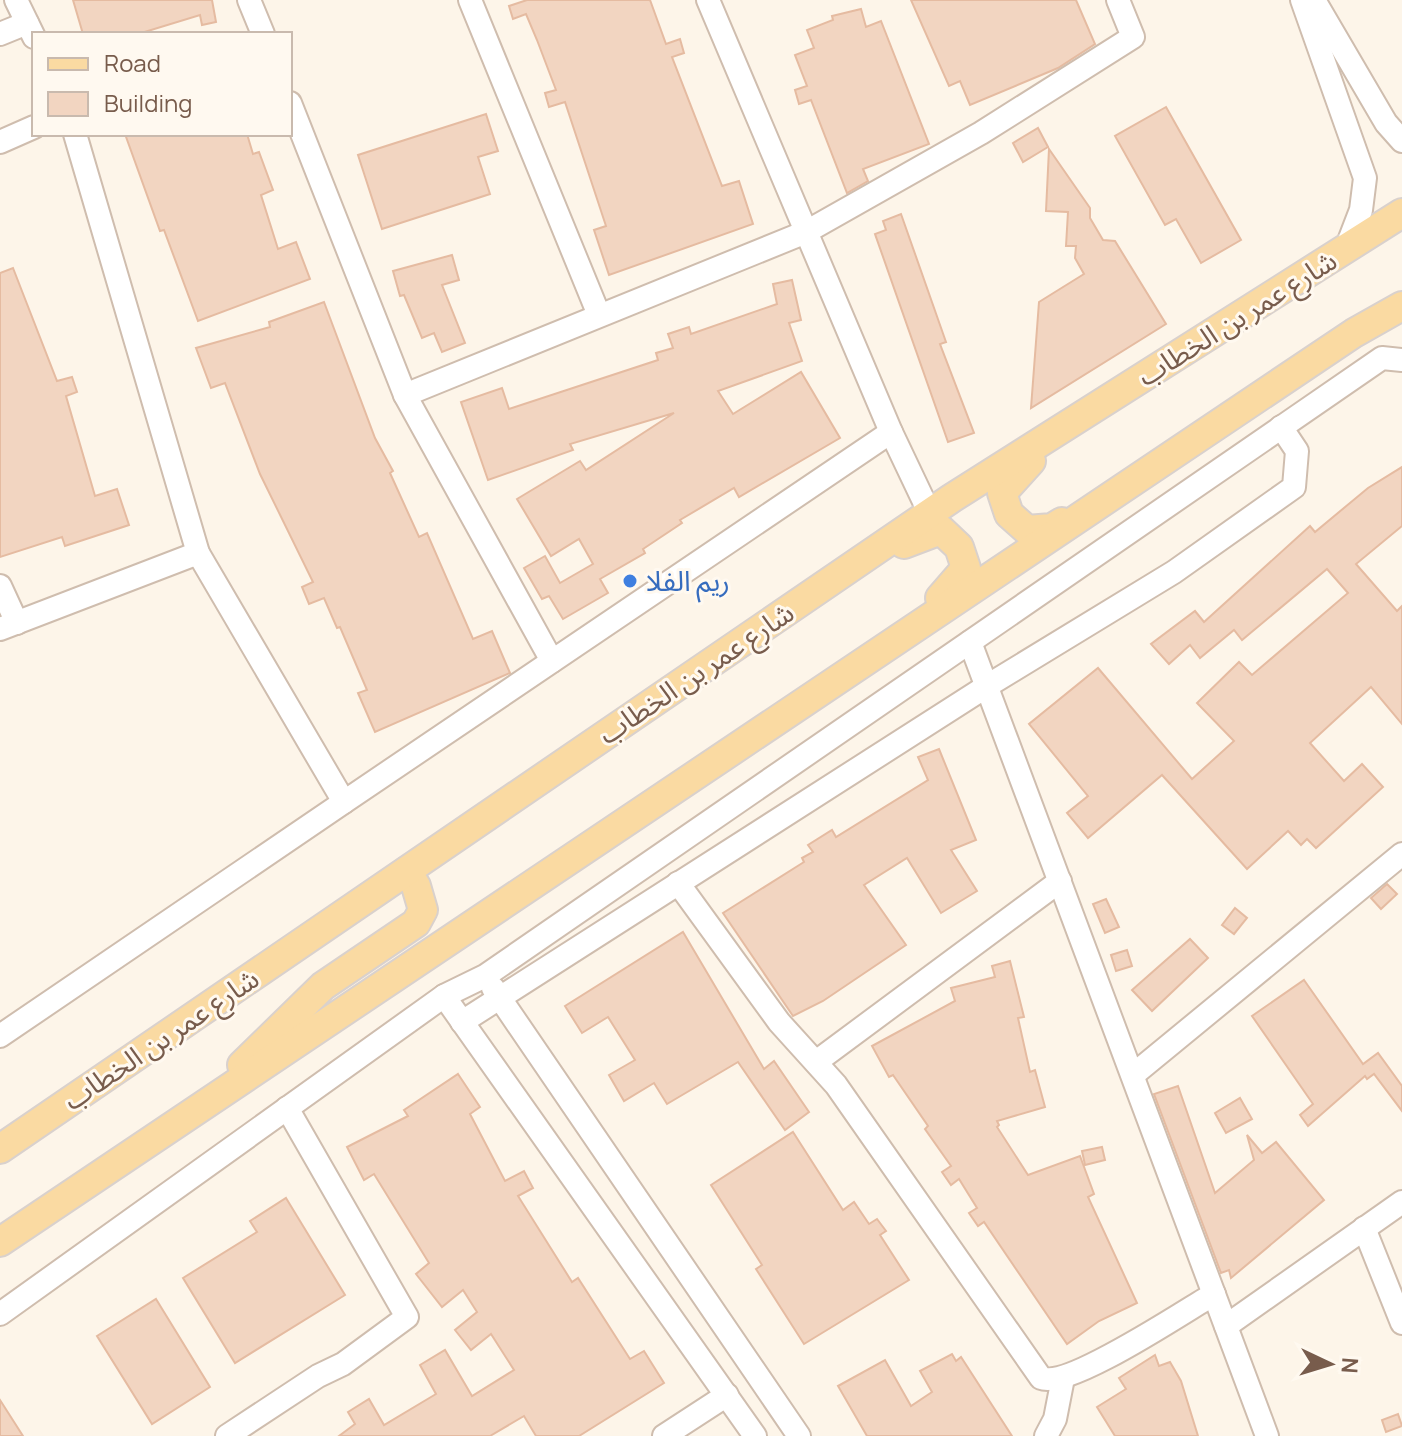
<svg xmlns="http://www.w3.org/2000/svg" width="1402" height="1436" font-family="Manrope,'Noto Sans Arabic',sans-serif">
	<style>
		.building { fill: #f2d5c1; stroke: #e5bba1; stroke-width: 2 }
		.lines { fill: none; stroke-linecap: round; stroke-linejoin: round }
		.minor-casing { stroke: #cfbdae; stroke-width: 26 }
		.major-casing { stroke: #d9d1cd; stroke-width: 32 }
		.minor { stroke: #fff; stroke-width: 22 }
		.major { stroke: #fadaa2; stroke-width: 28 }
		.shop-dot { fill: #3f7fe0; stroke: #fff9f0; stroke-width: 3 }
		.labels { text-anchor: middle; stroke-width: 6; stroke-linejoin: round; paint-order: stroke }
		.street-label { font-size: 28px; fill: #785c4c; stroke: #fff9f0 }
		.shop-label { font-size: 28px; fill: #366cbe; stroke: #fff9f0; text-anchor: start }
	</style>
	<rect width="100%" height="100%" fill="#fdf5e9"/>
	<g class="building">
		<path d="M73 0H212L216 22 202 25 200 15 138 34H83Z"/>
		<path d="M527 0H650L666 44 680 39 684 53 672 57 722 186 739 181 753 224 609 275 594 230 606 226 565 102 549 107 545 93 556 90 537 40 526 14 513 19 509 6Z"/>
		<path d="M911 0H1076L1095 44 1058 68 970 105 960 81 949 86Z"/>
		<path d="M861 9 866 27 881 21 929 144 863 169 868 181 847 193 811 100 799 104 795 90 807 86 795 55 814 48 807 30 833 20 832 16Z"/>
		<path d="M1166 107 1241 240 1201 263 1176 219 1165 225 1115 136Z"/>
		<path d="M486 114 498 151 478 157 490 194 382 229 358 155Z"/>
		<path d="M1038 128 1048 147 1023 162 1013 143Z"/>
		<path d="M125 134H247L253 154 259 152 273 190 261 195 278 249 296 242 310 279 198 321 164 230 160 231Z"/>
		<path d="M1049 149 1090 208V218L1103 240 1115 241 1166 324 1031 408 1039 302 1084 274 1075 258 1076 246H1066L1068 212 1046 211Z"/>
		<path d="M901 214 946 342 940 344 974 433 948 442 875 234 886 230 883 221Z"/>
		<path d="M452 255 459 280 442 285 465 343 442 352 434 333 422 338 404 295 400 296 393 271Z"/>
		<path d="M13 268 57 381 72 377 77 392 66 396 95 496 117 489 129 525 65 546 62 537 0 557V273Z"/>
		<path d="M792 280 801 320 789 323 802 361 718 391 733 414 801 372 840 438 739 497 734 488 680 520 682 523 643 549 645 553 600 579 608 593 563 619 549 596 542 599 524 568 545 556 560 583 593 564 579 539 551 556 517 499 580 461 586 470 674 413 570 444 573 450 488 480 461 402 502 388 509 409 658 360 656 353 673 348 668 334 689 327 691 334 777 304 773 284Z"/>
		<path d="M324 302 375 438 393 471 390 473 419 537 427 533 473 639 492 631 510 673 375 732 358 693 367 690 340 627 337 628 324 598 309 604 302 587 313 582 260 474 225 383 211 388 196 348 270 327 269 322Z"/>
		<path d="M1402 467V526L1356 564 1397 611 1402 606V724L1371 687 1310 743 1344 781 1362 764 1383 787 1316 848 1307 839 1301 845 1288 831 1247 869 1162 775 1088 838 1067 813 1088 796 1029 724 1098 668 1192 779 1234 741 1197 703 1239 662 1252 675 1348 593 1327 569 1242 640 1234 630 1200 658 1190 645 1169 664 1151 644 1195 611 1204 622 1310 526 1315 532 1368 488Z"/>
		<path d="M939 749 976 840 951 850 977 891 941 913 907 858 864 885 906 945 823 1001 793 1016 723 913 804 862 802 858 813 852 808 845 832 830 836 837 928 780 918 757Z"/>
		<path d="M1387 884 1397 894 1381 909 1371 898Z"/>
		<path d="M1106 899 1119 927 1105 933 1093 904Z"/>
		<path d="M1235 908 1247 918 1234 934 1222 925Z"/>
		<path d="M683 932 764 1069 774 1061 809 1112 785 1130 738 1062 667 1104 654 1083 624 1101 609 1075 635 1060 608 1017 582 1033 565 1006Z"/>
		<path d="M1190 939 1208 958 1152 1011 1132 990Z"/>
		<path d="M1127 950 1132 966 1116 971 1111 955Z"/>
		<path d="M1010 961 1024 1017 1018 1018 1030 1072 1035 1070 1045 1107 997 1121 999 1125 997 1127 1028 1175 1080 1156 1094 1194 1088 1197 1137 1303 1099 1321 1067 1344 984 1222 978 1226 969 1213 977 1208 959 1179 951 1185 942 1172 951 1166 925 1129 928 1126 893 1075 889 1077 872 1046 955 1001 951 988 995 977 992 966Z"/>
		<path d="M1304 980 1363 1064 1378 1053 1402 1086V1111L1374 1074 1367 1079 1365 1076 1308 1126 1300 1115 1313 1104 1252 1016Z"/>
		<path d="M458 1074 480 1107 470 1114 505 1181 524 1171 533 1188 518 1196 572 1282 578 1278 630 1359 644 1351 664 1383 579 1436H536L524 1416 490 1436H339L355 1424 348 1412 369 1399 384 1425 436 1394 420 1365 445 1350 472 1396 514 1370 491 1334 471 1350 455 1330 477 1312 463 1290 442 1307 416 1274 429 1263 374 1174 364 1180 347 1147 408 1116 404 1110Z"/>
		<path d="M1178 1086 1215 1193 1254 1160 1247 1135 1262 1153 1276 1142 1324 1200 1231 1278 1229 1270 1221 1273 1154 1094Z"/>
		<path d="M1240 1098 1252 1119 1226 1133 1215 1113Z"/>
		<path d="M793 1132 843 1210 854 1202 869 1224 877 1219 886 1231 880 1235 909 1280 804 1344 756 1269 762 1265 711 1185Z"/>
		<path d="M1102 1147 1105 1160 1085 1165 1082 1151Z"/>
		<path d="M286 1198 345 1295 235 1363 183 1278 257 1232 250 1221Z"/>
		<path d="M156 1299 210 1387 152 1424 97 1336Z"/>
		<path d="M952 1354 956 1361 961 1357 1012 1436H867L838 1386 885 1360 911 1406 932 1392 920 1371Z"/>
		<path d="M1155 1355 1159 1366 1170 1362 1181 1381 1198 1436H1115L1097 1407 1126 1389 1119 1378Z"/>
		<path d="M0 1400 23 1436H0Z"/>
		<path d="M1398 1414 1402 1426 1386 1432 1382 1420Z"/>
	</g>
	<g class="lines">
		<g class="minor-casing">
			<g id="minor">
				<path d="M16 0 34 37"/>
				<path d="M249 0 263 34"/>
				<path d="M470 0 599 315"/>
				<path d="M708 0 891 432 930 514"/>
				<path d="M1302 0 1365 178 1361 210 1346 249"/>
				<path d="M1314 0 1386 123 1402 141"/>
				<path d="M0 34 27 23"/>
				<path d="M290 103 405 395 552 661"/>
				<path d="M0 142 34 127"/>
				<path d="M405 395 806 232 981 133 1133 37 1118 0"/>
				<path d="M0 586 17 623"/>
				<path d="M0 629 198 553 75 134"/>
				<path d="M970 642 1267 1436"/>
				<path d="M344 802 891 432"/>
				<path d="M678 883 779 1022 836 1085 1041 1378C1069 1389 1183 1312 1214 1294"/>
				<path d="M493 988 799 1436"/>
				<path d="M444 996 755 1436"/>
				<path d="M462 1022 987 686 1174 572 1294 487 1297 451 1281 427"/>
				<path d="M0 1036 344 802 198 553"/>
				<path d="M816 1062 1060 881"/>
				<path d="M1133 1075 1402 854"/>
				<path d="M1364 1228 1402 1323"/>
				<path d="M0 1314 444 996 485 976 1382 358 1402 360"/>
				<path d="M1226 1326 1402 1202"/>
				<path d="M227 1436 318 1376 343 1364 407 1317 287 1108"/>
				<path d="M664 1436 727 1395"/>
				<path d="M1046 1436 1055 1419 1063 1378"/>
			</g>
		</g>
		<g class="major-casing">
			<g id="major">
				<path d="M1031 461 1002 493 1009 514 1027 530 1052 528 1062 522"/>
				<path d="M904 544 941 530 959 547 966 568 940 598"/>
				<path d="M242 1065 323 986 416 923 423 910 416 886 407 871"/>
				<path d="M0 1149 952 498 1402 213"/>
				<path d="M0 1242 1354 333 1402 306"/>
			</g>
		</g>
		<use href="#minor" class="minor"/>
		<use href="#major" class="major"/>
	</g>
	<circle class="shop-dot" cx="630" cy="581" r="8"/>
	<g class="labels">
		<g class="street-label">
			<text transform="translate(1237 318) rotate(-32)" y="10">شارع عمر بن الخطاب</text>
			<text transform="translate(696 673) rotate(-34)" y="10">شارع عمر بن الخطاب</text>
			<text transform="translate(161 1039) rotate(-34)" y="10">شارع عمر بن الخطاب</text>
		</g>
		<g class="shop-label">
			<text x="646" y="591">ريم الفلا</text>
		</g>
	</g>
	<rect x="32" y="32" width="260" height="104" fill="#fff9f0" stroke="#c9baae" stroke-width="2"/>
	<rect x="48" y="58" width="40" height="12" fill="#fadaa2" stroke="#c9baae" stroke-width="2"/>
	<text x="104" y="72" font-size="24" fill="#785c4c">Road</text>
	<rect x="48" y="92" width="40" height="24" fill="#f2d5c1" stroke="#c9baae" stroke-width="2"/>
	<text x="104" y="112" font-size="24" fill="#785c4c">Building</text>
	<g transform="translate(1330 1364) rotate(94)" stroke="#fff9f0" stroke-width="6" paint-order="stroke">
	<path d="M0-6L14 30L0 20L-14 30Z" fill="#785c4c"/>
	<text y="-12" font-size="22" font-weight="bold" text-anchor="middle" fill="#785c4c">N</text>
	</g>
</svg>
